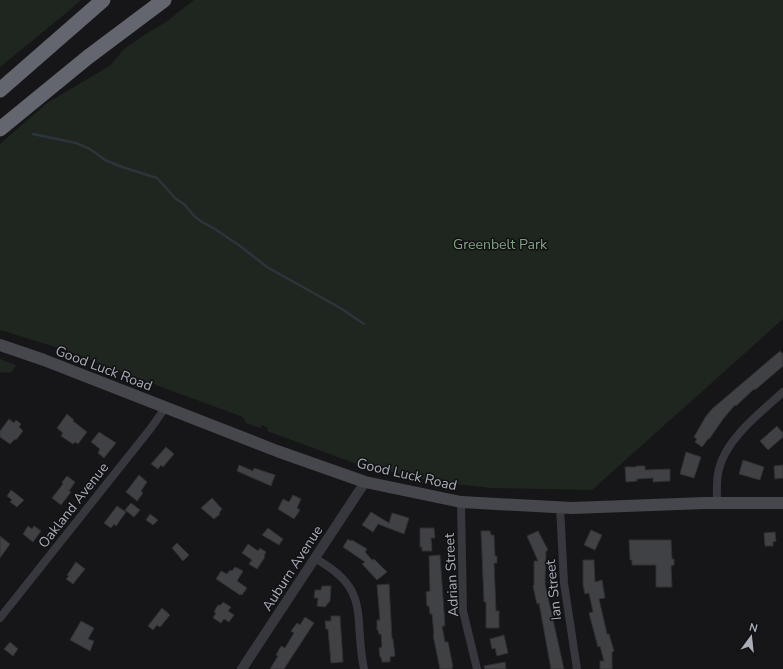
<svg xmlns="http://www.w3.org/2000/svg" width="783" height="669" font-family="'Nunito Sans',sans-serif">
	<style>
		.green { fill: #1e261f }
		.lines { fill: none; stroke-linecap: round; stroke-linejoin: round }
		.stream { stroke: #2c353c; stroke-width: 2.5 }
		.building { fill: #404145; stroke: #303034 }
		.minor { stroke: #37383d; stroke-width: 8 }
		.tertiary { stroke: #37383d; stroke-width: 10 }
		.secondary { stroke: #45474d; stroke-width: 12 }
		.motorway { stroke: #63666e; stroke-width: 15 }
		.labels { text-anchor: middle; stroke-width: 3; stroke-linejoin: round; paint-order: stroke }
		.park-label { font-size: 14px; fill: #7fa381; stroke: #111113 }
		.street-label { font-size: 14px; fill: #a8adb8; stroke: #111113 }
	</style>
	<rect width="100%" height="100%" fill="#161618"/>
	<g class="green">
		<path d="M0 0H81L65 14 0 67Z"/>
		<path d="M194 0H783V319L592 490 491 488 437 482 357 464 267 431 268 428 262 425 260 428 246 423 243 417 137 378 65 350 0 330V144L47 103 111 65 124 49 144 35 166 22Z"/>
		<path d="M0 359 16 365 12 372 0 373Z"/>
	</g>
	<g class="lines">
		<path class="stream" d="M33 134 76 143 90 149 105 160 122 167 157 178 175 198 185 205 194 216 202 222 215 229 240 246 267 267 342 309 364 324"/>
	</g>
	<g class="building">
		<path d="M780 351 783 354V366L755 390 754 389 736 406 735 405 723 419 710 438 708 439 702 447 695 442 697 439 694 437 706 416 712 409Z"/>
		<path d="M67 414 74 420 73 421 87 432 78 444 75 442 73 444 61 436 63 433 57 428Z"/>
		<path d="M9 419 14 423 16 420 21 424 19 427 23 431 16 440 15 439 10 444 0 437V431Z"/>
		<path d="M777 426 783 433V437L768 450 760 441Z"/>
		<path d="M99 432 116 443 104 458 98 453 100 449 91 442Z"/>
		<path d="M166 447 174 454 163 467 161 465 158 469 151 464Z"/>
		<path d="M686 452 701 457 694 478 680 474Z"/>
		<path d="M743 460 764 467 760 480 739 474Z"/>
		<path d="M239 465 253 471 254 468 275 475 271 486 237 471Z"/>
		<path d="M783 465V478L775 479 774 466Z"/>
		<path d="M636 466H645V470L670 469V481L653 482V478L637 479V481L626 482 625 467H636Z"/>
		<path d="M139 475 147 482 141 491 143 493 137 501 126 492Z"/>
		<path d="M67 476 75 482 69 491 71 492 61 505 52 498 63 484 62 482Z"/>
		<path d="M11 490 24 500 17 507 10 502 12 500 7 496Z"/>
		<path d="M293 495 301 499 297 508 300 510 294 519 278 509 283 499 289 502Z"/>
		<path d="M212 498 222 509 219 513 220 514 214 519 201 508Z"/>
		<path d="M131 503 140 510 134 517 125 510Z"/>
		<path d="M117 506 126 512 116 526 114 524 111 528 104 523Z"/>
		<path d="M371 512 389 523 392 513 409 518 404 534 378 524 373 532 362 525Z"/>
		<path d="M150 514 158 520 153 525 146 520Z"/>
		<path d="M28 526 32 529 34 526 41 531 33 542 23 534Z"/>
		<path d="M268 528 283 539 279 545 262 535Z"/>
		<path d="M420 528H434L435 538H431L432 551H422V547H420Z"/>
		<path d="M591 530 602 535 595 550 584 545Z"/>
		<path d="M481 531H490L491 535H494L495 556H497V563H494L496 611H499V628H486V602H484Z"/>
		<path d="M538 531 548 550 546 551 545 584 564 669H551L539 603 537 604 533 586 534 585V561H538L527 536Z"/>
		<path d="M775 532 776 541 773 542V546H765L764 533Z"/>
		<path d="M0 536 10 544 0 558Z"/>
		<path d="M348 539 351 541 352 540 367 549 365 552 372 560 374 559 387 572 377 580 362 564 365 562 343 547Z"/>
		<path d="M629 540H671L672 559H674V565L671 566 672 587H656V565H632V560H630Z"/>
		<path d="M177 543 189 555 183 561 172 548Z"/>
		<path d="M248 544 258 551 260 548 266 552 264 556 265 557 257 569 249 564 252 560 242 553Z"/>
		<path d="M440 555 445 626H442L445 642H448L453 667H452V669H440L433 635H434L432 614H430L429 606H427L426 592 430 591 429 556Z"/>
		<path d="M583 560H594L595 582 602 580 605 598 599 599 607 634H609L614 651 612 652V669H600V661H604L600 646 598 647 589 613 593 612 589 593 585 594 583 585Z"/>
		<path d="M76 562 85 569 73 584 66 579 69 576 67 575Z"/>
		<path d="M235 567 243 571 237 581 247 588 242 595 240 594V595L216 579 221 571 227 574 230 570 232 571Z"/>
		<path d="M389 584 392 639H393L395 656 390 657V662H382L381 657H380L379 648 382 647 381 634H379L378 630H377V620H380L377 585Z"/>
		<path d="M322 586H331L330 601 325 607 317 606 318 598H314L315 590H321Z"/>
		<path d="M223 602 231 607 228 611 234 615 229 622 224 619 221 623 213 618 216 613 214 612 218 605H221Z"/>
		<path d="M162 608 170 615 160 627 157 625 153 630 148 626Z"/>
		<path d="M331 616H340L343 662 331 663 328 629H326L325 621H331Z"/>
		<path d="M305 617 314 623 284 669H270L278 656 276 655 281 646 285 648 294 633 291 631 297 623 300 625Z"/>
		<path d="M81 621 94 628 88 639 94 641 90 651 70 640Z"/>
		<path d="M504 635 508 653 497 656 495 648 492 649 490 639Z"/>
		<path d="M10 642 18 649 13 656 4 649Z"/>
		<path d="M505 662 506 669H485L484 666Z"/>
	</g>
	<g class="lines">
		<g class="minor">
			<path d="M461 502 463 611 477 669"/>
			<path d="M717 503C717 491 716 480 719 469 726 439 761 412 783 392"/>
			<path d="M560 507 564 583 577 669"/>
			<path d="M316 559C372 590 353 616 364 669"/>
			<path d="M0 618 151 428 165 408"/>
		</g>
		<path class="tertiary" d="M242 669 365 482"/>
		<path class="secondary" d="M0 345 44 360 277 451 365 482 461 502 572 508 705 503H783"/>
		<g class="motorway">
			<path d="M0 90 103 0"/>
			<path d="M0 129 88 57 164 0"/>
		</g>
	</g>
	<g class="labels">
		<g class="park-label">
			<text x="500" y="249">Greenbelt Park</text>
		</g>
		<g class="street-label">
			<text transform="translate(104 368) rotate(21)" y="5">Good Luck Road</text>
			<text transform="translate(407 474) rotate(13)" y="5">Good Luck Road</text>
			<text transform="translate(73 505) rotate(-52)" y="5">Oakland Avenue</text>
			<text transform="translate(292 568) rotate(-57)" y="5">Auburn Avenue</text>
			<text transform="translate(451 575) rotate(-93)" y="5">Adrian Street</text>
			<text transform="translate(553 590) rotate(-96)" y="5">Ian Street</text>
		</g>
	</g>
	<g transform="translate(751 637) rotate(15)" stroke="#111113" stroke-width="3" paint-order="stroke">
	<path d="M0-3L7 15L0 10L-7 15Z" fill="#a8adb8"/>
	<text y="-6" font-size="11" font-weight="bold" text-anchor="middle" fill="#a8adb8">N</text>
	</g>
</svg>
